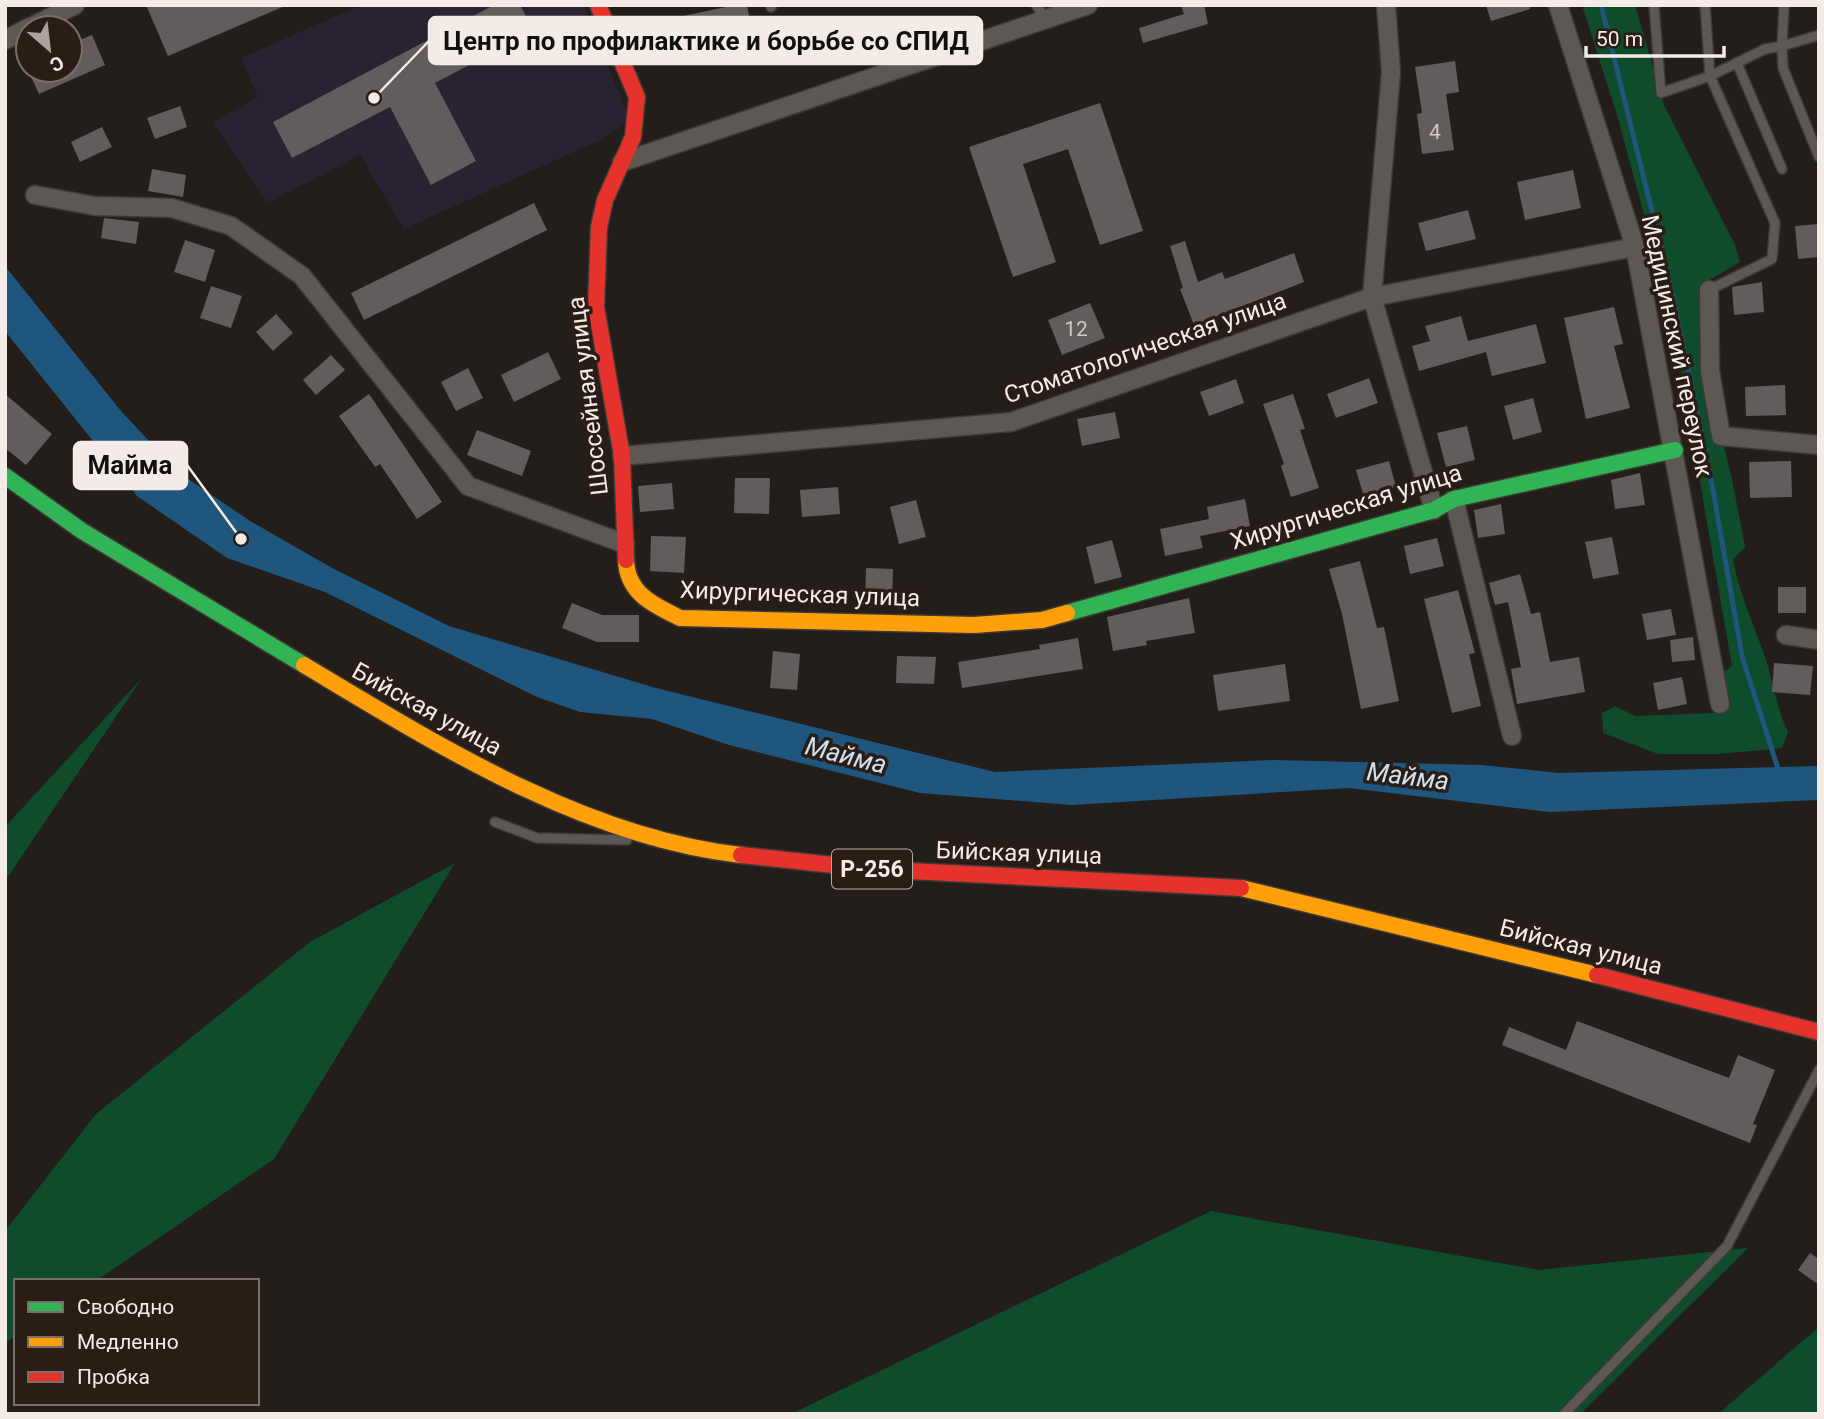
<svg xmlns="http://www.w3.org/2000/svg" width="1824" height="1419" font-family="Roboto,sans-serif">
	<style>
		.medical { fill: #292230 }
		.green { fill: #0f4c2c }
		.water { fill: #1f567e }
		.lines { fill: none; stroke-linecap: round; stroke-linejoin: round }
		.stream { stroke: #1f567e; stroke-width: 5 }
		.building { fill: #625c5c }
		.lane-casing { stroke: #3f3936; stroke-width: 12 }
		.street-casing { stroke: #3f3936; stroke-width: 21 }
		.fast-casing { stroke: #3f3936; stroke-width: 19 }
		.slow-casing { stroke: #3f3936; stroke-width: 19 }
		.jam-casing { stroke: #3f3936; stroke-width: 19 }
		.lane { stroke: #5d5854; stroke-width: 9 }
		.street { stroke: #5d5854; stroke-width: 18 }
		.fast { stroke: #30b455; stroke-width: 16 }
		.slow { stroke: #ff9f0a; stroke-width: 16 }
		.jam { stroke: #e5322d; stroke-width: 16 }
		.labels { text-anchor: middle; stroke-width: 7; stroke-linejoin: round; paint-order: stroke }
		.number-label { font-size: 21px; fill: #cfc7c3 }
		.shield { fill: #291d15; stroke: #b6ada7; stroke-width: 2 }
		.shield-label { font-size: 23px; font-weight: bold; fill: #f3ebe5 }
		.street-label { font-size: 24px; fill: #f3ebe5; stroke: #291d15 }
		.water-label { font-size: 26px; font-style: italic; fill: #cee1f0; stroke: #291d15 }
		.leader { fill: none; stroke: #f3ebe5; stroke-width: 2.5 }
		.callout-dot { fill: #f3ebe5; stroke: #291d15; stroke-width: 2.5 }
		.callout { fill: #f3ebe5; stroke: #f3ebe5; stroke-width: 2.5 }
		.callout-label { font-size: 26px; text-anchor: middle; font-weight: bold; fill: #111 }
	</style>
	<rect width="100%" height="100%" fill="#241e1a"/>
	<path class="medical" d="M361 5H584L629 119 602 139 404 229 360 155 268 203 213 122 258 97 241 58Z"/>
	<g class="green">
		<path d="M1582 5H1635L1664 105 1735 245 1740 262 1701 285 1699 344 1732 479 1745 547 1733 560C1740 595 1752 620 1764 654 1773 680 1776 707 1788 732L1782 748 1719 754H1658L1603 733 1602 713 1615 706 1635 716 1716 713 1721 674 1732 666 1670 310 1617 115Z"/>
		<path d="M142 678 5 881V827Z"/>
		<path d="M455 863 274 1159 96 1281H16V1336L5 1343V1231L96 1114 310 942Z"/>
		<path d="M1211 1211 1539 1270 1748 1248 1580 1414H791Z"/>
		<path d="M1819 1327V1414H1718Z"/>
	</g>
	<path class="water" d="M5 266 121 411 178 472 250 521 334 569 449 626 656 688 995 772 1273 760 1482 765 1559 773 1819 766V800L1550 812 1349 788 1072 805 920 793 729 745 652 719 580 712 537 697 325 592 227 558 137 496 5 331Z"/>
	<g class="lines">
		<path class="stream" d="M1601 5 1672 292 1713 490 1742 656 1780 775"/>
	</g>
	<g class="building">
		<path d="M146 5H287L168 56Z"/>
		<path d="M494 5H520L534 31 435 83 476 161 431 185 390 107 292 158 273 122Z"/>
		<path d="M735 5H747L753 37 648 59 641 25Z"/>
		<path d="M1181 5H1204L1208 24 1143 43 1139 28 1184 14Z"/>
		<path d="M1486 5H1530V9L1491 21Z"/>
		<path d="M92 35 105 65 39 94 28 70H70V44Z"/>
		<path d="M1455 61 1459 92 1446 94 1454 150 1422 154 1417 114 1422 113 1415 67Z"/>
		<path d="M1100 103 1143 231 1100 245 1068 149 1023 164 1056 262 1013 277 969 147Z"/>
		<path d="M180 106 187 127 155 139 147 118Z"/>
		<path d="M102 127 112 147 80 162 71 142Z"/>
		<path d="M152 169 186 175 183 197 148 191Z"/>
		<path d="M1573 170 1581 208 1525 220 1517 182Z"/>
		<path d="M534 203 547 230 364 320 351 293Z"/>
		<path d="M1468 210 1476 239 1426 251 1418 223Z"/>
		<path d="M104 218 139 222 136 244 101 238Z"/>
		<path d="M1819 224V257L1798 259 1795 226Z"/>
		<path d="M185 240 215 250 205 282 174 272Z"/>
		<path d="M1185 241 1198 282 1222 272 1225 279 1294 253 1304 282 1194 325 1180 289 1183 288 1170 246Z"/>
		<path d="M1762 282 1764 312 1734 315 1732 287Z"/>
		<path d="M211 286 242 296 231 328 200 318Z"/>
		<path d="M1090 303 1105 338 1062 355 1048 320Z"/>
		<path d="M1614 307 1623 344 1614 346 1630 408 1586 419 1564 318Z"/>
		<path d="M276 314 293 333 273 351 256 332Z"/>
		<path d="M1461 316 1468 341 1536 324 1546 363 1492 376 1486 352 1419 371 1412 346 1430 341 1425 326Z"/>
		<path d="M548 352 561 379 514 402 501 375Z"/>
		<path d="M331 355 345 370 316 395 303 380Z"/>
		<path d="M468 368 483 398 456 411 441 382Z"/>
		<path d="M1369 378 1378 403 1336 418 1327 394Z"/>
		<path d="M1236 379 1244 403 1209 416 1200 392Z"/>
		<path d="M1785 385 1786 415 1746 416 1745 387Z"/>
		<path d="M5 394 52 434 26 465 5 448Z"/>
		<path d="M369 394 442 502 417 519 380 464 375 467 339 416Z"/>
		<path d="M1293 394 1305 429 1300 430 1319 488 1291 497 1281 466 1284 464 1263 404Z"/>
		<path d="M1533 398 1542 432 1513 440 1504 406Z"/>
		<path d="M1115 412 1120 438 1082 446 1077 419Z"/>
		<path d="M1467 426 1475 460 1446 467 1437 433Z"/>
		<path d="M477 430 531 451 522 476 467 455Z"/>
		<path d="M1389 461 1396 487 1364 497 1356 470Z"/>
		<path d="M1791 461 1792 497 1750 498 1749 462Z"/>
		<path d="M1640 473 1645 505 1615 509 1611 480Z"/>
		<path d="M735 478H770L769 514 734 513Z"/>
		<path d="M672 483 674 509 640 512 638 486Z"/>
		<path d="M838 487 840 514 802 517 800 490Z"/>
		<path d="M1245 499 1250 526 1200 536 1203 548 1165 556 1160 529 1209 519 1207 507Z"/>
		<path d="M916 500 926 537 899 544 890 507Z"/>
		<path d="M1501 504 1505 534 1478 538 1474 510Z"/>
		<path d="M651 536 686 537 684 573 650 571Z"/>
		<path d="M1612 537 1619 574 1593 579 1585 542Z"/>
		<path d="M1437 538 1444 566 1410 574 1404 546Z"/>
		<path d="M1112 540 1122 577 1095 584 1086 547Z"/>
		<path d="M1360 561 1377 628 1384 627 1399 701 1361 709 1342 614 1329 569Z"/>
		<path d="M866 568 893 569 892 607H865Z"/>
		<path d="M1520 574 1531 614 1540 612 1550 662 1579 657 1585 692 1517 704 1511 669 1521 667 1508 602 1495 605 1489 583Z"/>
		<rect x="1778" y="587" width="28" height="26"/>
		<path d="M1458 590 1475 653 1469 654 1481 706 1452 713 1424 599Z"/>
		<path d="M1189 598 1195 633 1146 641 1147 645 1113 651 1107 617Z"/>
		<path d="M572 603 602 615H639V642H597L562 628Z"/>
		<path d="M1671 609 1676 635 1647 640 1642 614Z"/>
		<path d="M1693 637 1695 660 1672 662 1670 640Z"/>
		<path d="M1078 638 1083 669 962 688 958 662 1040 649 1039 645Z"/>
		<path d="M773 651 800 654 797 690 770 688Z"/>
		<path d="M897 656 936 657 934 684 896 683Z"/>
		<path d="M1774 663 1813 666 1810 695 1772 692Z"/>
		<path d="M1285 664 1290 701 1218 711 1213 675Z"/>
		<path d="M1682 677 1687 704 1658 710 1653 683Z"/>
		<path d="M1577 1021 1729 1078 1738 1055 1775 1070 1753 1124 1757 1125 1750 1143 1502 1045 1509 1027 1566 1050Z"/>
		<path d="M1810 1253 1819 1259V1285L1798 1270Z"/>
	</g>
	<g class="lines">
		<g class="lane-casing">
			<g id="lane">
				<path d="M1036 5 1046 19"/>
				<path d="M1654 5 1661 93 1710 76 1705 5"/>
				<path d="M771 7 772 5"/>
				<path d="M1819 35 1782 46 1783 68 1819 157"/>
				<path d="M1737 63 1782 169"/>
				<path d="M1709 290 1772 259 1775 223 1710 76 1765 49 1782 46 1784 5"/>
				<path d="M495 822 537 838 627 840"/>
				<path d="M1564 1414 1727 1246 1819 1070"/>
			</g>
		</g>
		<g class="street-casing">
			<g id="street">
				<path d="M1386 5 1391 72 1372 297 1434 510"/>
				<path d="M1558 5 1635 247 1720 704"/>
				<path d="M29 28 75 5"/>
				<path d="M5 40 28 28"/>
				<path d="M622 162 1088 5"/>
				<path d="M35 195 95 206 172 208 231 226 302 276 468 486 625 544"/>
				<path d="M1709 290 1710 371 1721 436 1819 445"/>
				<path d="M622 456 1011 422 1372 297 1635 247"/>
				<path d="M1454 499 1512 736"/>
				<path d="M1786 635 1819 640"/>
			</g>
		</g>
		<g class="fast-casing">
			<g id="fast">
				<path d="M5 476 82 531 304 665"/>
				<path d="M1067 613 1434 510 1454 499 1675 450"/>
			</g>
		</g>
		<g class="slow-casing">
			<g id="slow">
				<path d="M626 560C627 593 653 605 680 618L974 625 1042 620 1067 613"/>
				<path d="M304 665C436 744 585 838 741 855"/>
				<path d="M1241 888 1597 975"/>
			</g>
		</g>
		<g class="jam-casing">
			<g id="jam">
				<path d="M598 5 637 97 633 137 605 200 599 227 596 307 622 456 626 560"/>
				<path d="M741 855 870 869 1241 888"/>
				<path d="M1597 975 1819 1032"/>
			</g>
		</g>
		<use href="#lane" class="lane"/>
		<use href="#street" class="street"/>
		<use href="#fast" class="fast"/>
		<use href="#slow" class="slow"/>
		<use href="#jam" class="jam"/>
	</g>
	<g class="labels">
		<g class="number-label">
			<text x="1435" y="139">4</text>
			<text x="1076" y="336">12</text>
		</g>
		<rect class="shield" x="832" y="849.5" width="80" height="39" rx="5"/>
		<g class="shield-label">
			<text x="872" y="877">Р-256</text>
		</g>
		<g class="street-label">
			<text transform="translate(1677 346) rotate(78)" y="8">Медицинский переулок</text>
			<text transform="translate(1145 348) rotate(-19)" y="8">Стоматологическая улица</text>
			<text transform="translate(588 396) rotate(-97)" y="8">Шоссейная улица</text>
			<text transform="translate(1346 507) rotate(-17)" y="8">Хирургическая улица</text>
			<text transform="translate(800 594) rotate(2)" y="8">Хирургическая улица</text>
			<text transform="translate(427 709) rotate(29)" y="8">Бийская улица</text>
			<text transform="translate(1019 853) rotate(2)" y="8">Бийская улица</text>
			<text transform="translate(1581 947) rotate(14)" y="8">Бийская улица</text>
		</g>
		<g class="water-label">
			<text transform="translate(846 755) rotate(14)" y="9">Майма</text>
			<text transform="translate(1408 776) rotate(7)" y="9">Майма</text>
		</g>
	</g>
	<path class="leader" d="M374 98L429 41M241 539L187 465"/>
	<g class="callout-dot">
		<circle cx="374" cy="98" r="7"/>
		<circle cx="241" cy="539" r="7"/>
	</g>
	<g class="callout">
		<rect x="429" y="17" width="553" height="47" rx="7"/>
		<rect x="74" y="442" width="113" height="47" rx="7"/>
	</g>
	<g class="callout-label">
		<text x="706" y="50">Центр по профилактике и борьбе со СПИД</text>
		<text x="130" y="474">Майма</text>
	</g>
	<rect width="1824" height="1419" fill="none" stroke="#f3ebe5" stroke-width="14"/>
	<rect x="14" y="1279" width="245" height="126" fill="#291d15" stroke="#7a6f68" stroke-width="2"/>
	<rect x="28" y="1302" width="35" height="10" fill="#30b455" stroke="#7a6f68" stroke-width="2"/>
	<text x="77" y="1314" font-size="21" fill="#f3ebe5">Свободно</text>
	<rect x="28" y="1337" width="35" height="10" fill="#ff9f0a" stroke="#7a6f68" stroke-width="2"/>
	<text x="77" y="1349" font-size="21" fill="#f3ebe5">Медленно</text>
	<rect x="28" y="1372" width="35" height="10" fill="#e5322d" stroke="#7a6f68" stroke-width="2"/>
	<text x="77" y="1384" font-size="21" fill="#f3ebe5">Пробка</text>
	<g transform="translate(49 49) rotate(152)"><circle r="33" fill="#291d15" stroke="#7a6f68" stroke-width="2"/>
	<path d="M0-5L12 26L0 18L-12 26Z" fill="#aba39e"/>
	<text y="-10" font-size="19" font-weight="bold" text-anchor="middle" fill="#f3ebe5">С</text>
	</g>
	<path d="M1586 46v10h138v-10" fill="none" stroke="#f3ebe5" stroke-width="3.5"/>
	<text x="1596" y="46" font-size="21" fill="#f3ebe5" stroke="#291d15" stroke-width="5" paint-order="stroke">50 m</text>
</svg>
